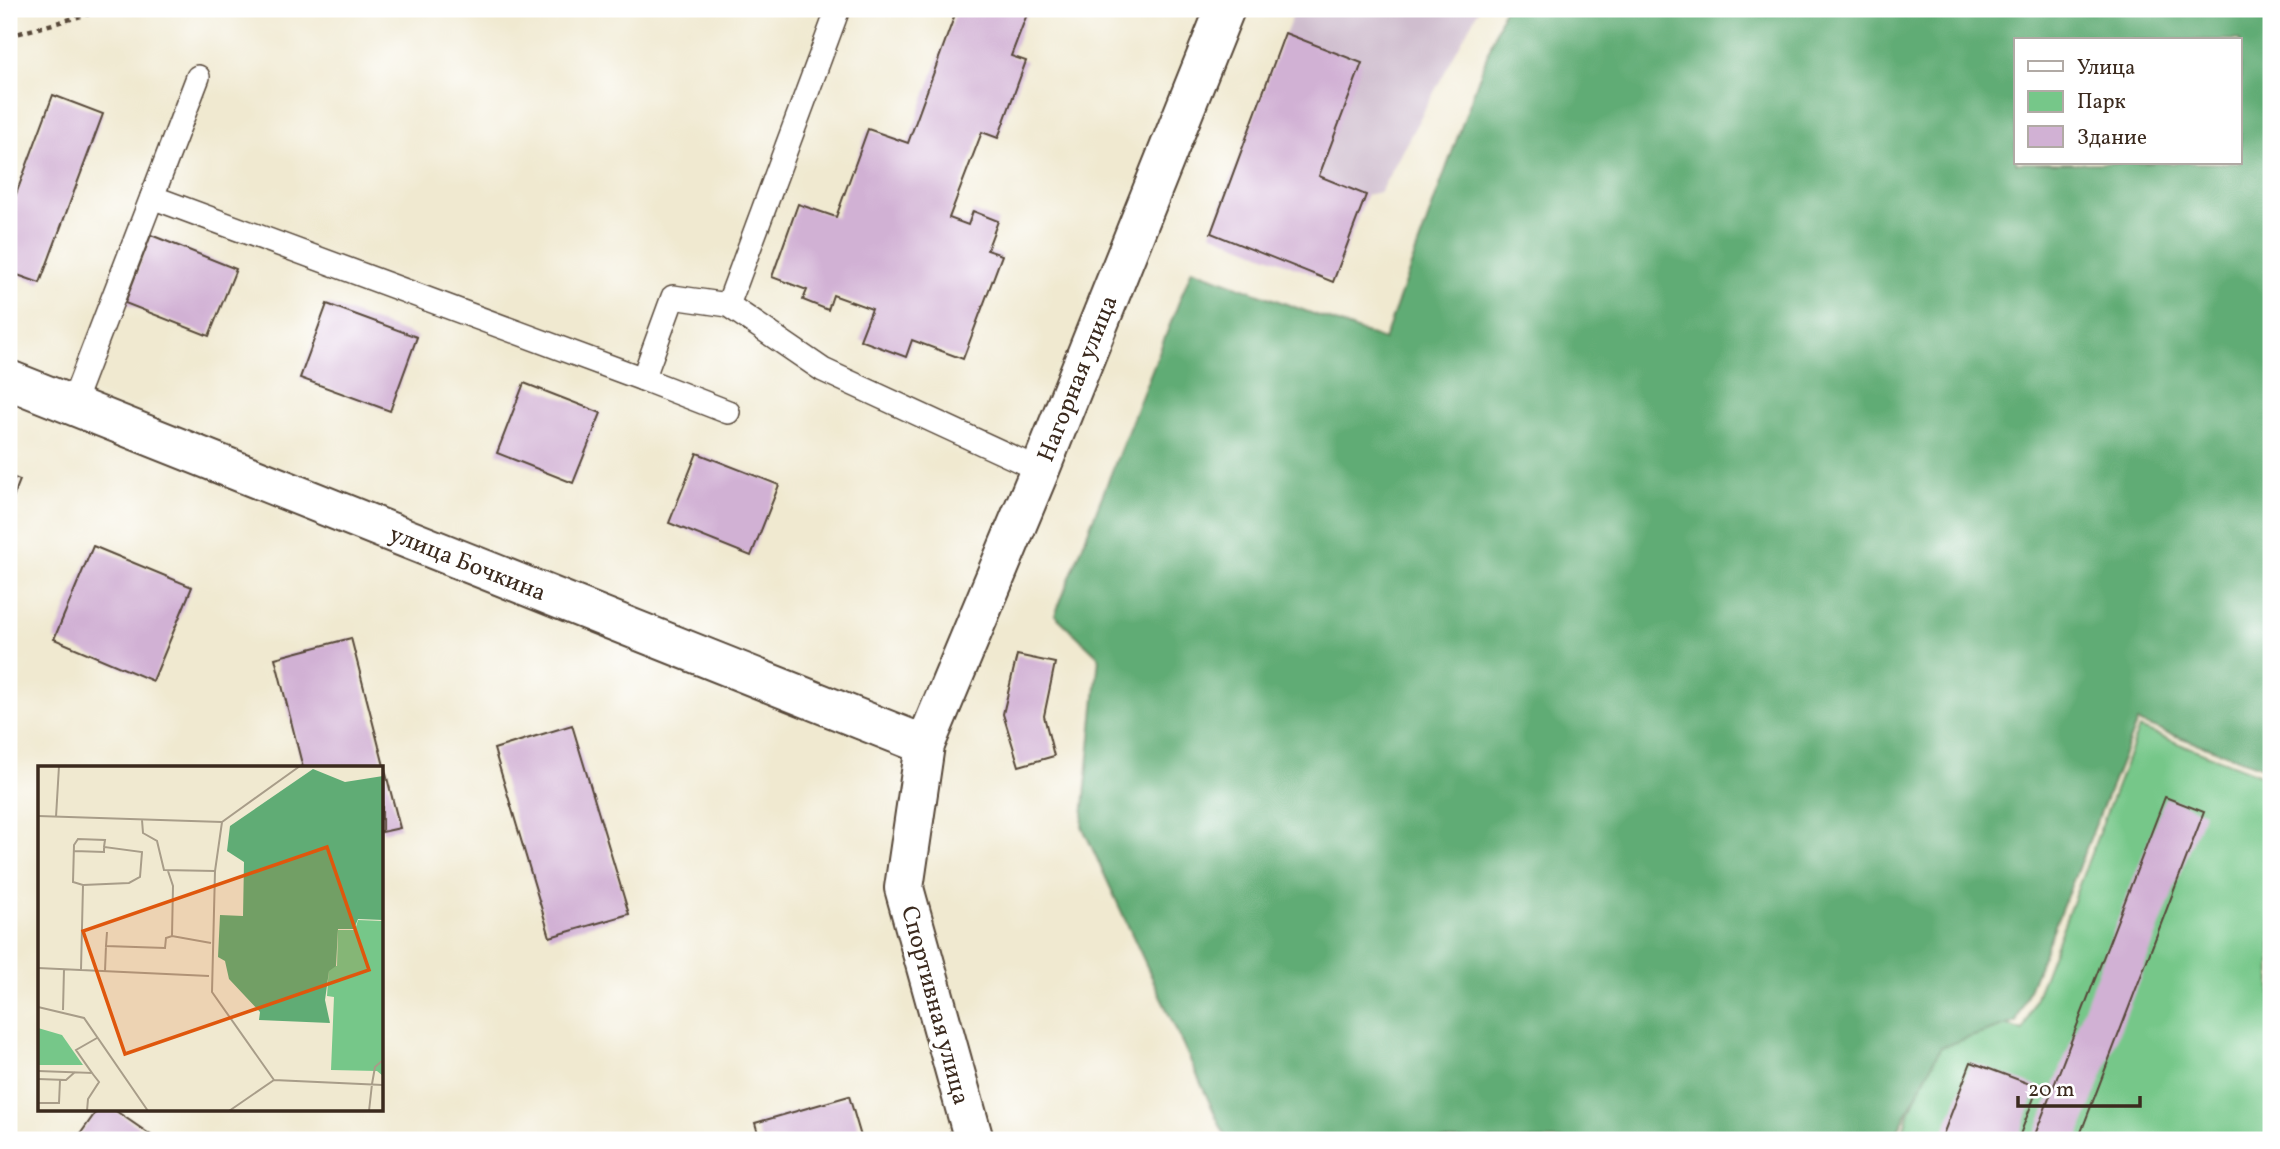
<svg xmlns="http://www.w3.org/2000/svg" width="2280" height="1149" font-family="Vollkorn,serif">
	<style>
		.industrial { fill: #cfbdce }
		.green { fill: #76c789; stroke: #587854; stroke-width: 2 }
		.forest { fill: #60ac75; stroke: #4e6b4a; stroke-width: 2; fill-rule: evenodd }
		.building { fill: #d1b1d4 }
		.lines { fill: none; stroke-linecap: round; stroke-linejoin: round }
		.lane-casing { stroke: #564739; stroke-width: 26 }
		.secondary-casing { stroke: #564739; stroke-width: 42 }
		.path { stroke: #564739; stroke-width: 4.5; stroke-dasharray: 5 5; stroke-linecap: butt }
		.lane { stroke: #fff; stroke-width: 23 }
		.secondary { stroke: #fff; stroke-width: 38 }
		.labels { text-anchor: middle; stroke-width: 7; stroke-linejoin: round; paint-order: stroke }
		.street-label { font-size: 24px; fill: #3b2a1e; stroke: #fff }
		.inset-road { fill: none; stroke: #a89d89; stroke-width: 2 }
		.view { fill: #df570d; fill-opacity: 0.15; stroke: #df570d; stroke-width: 3.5 }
		.inset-edge { fill: none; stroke: #3b2a1e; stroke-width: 3.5 }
	</style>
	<rect width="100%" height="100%" fill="#fff"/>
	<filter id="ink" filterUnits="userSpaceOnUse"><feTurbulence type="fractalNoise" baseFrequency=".0143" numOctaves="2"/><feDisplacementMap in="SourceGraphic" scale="14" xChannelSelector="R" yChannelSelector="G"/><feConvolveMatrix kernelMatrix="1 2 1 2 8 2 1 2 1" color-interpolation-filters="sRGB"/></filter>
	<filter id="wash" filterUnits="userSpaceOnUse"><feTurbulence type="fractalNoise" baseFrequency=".00686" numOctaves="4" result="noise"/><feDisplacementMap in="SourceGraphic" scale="28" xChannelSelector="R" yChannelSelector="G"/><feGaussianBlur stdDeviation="1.57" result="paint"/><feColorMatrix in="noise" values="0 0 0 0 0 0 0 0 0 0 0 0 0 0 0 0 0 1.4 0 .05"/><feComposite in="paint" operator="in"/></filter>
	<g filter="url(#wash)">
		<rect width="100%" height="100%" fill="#f0e9d0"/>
		<path class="industrial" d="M1295 9H1479L1380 192 1366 195 1333 282 1211 233Z"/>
		<path class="green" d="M2139 728 2271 779V1140H1899L1951 1005 2023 1031Z"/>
		<path class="forest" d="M1504 9H2271V770L2137 722 2016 1022 1941 1047 1893 1140H1227L1082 826 1099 657 1055 615 1192 269 1384 340ZM2016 40H2240V163H2016Z"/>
		<g id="blocks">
			<g class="building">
				<path d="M957 9H1029L1011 56 1026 61 998 138 982 132 949 218 968 225 973 211 998 221 987 250 1002 255 963 359 912 340 906 357 860 340 872 309 833 295 828 310 803 300 807 290 772 277 798 204 836 217 868 129 908 143Z"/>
				<path d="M1285 33 1362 63 1319 176 1366 195 1333 282 1211 233Z"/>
				<path d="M53 95 103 114 40 283 9 272V213Z"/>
				<path d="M151 235 236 269 209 336 125 303Z"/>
				<path d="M327 304 417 337 390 411 300 378Z"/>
				<path d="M524 383 601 413 573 483 497 453Z"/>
				<path d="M697 453 779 485 751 556 669 523Z"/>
				<path d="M9 476 20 480 9 508Z"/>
				<path d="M93 546 192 587 153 681 54 639Z"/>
				<path d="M351 638 400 828 382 832V768H303L275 658Z"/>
				<path d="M1017 655 1055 663 1044 716 1054 756 1019 766 1003 714Z"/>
				<path d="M572 725 629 914 550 937 494 749Z"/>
				<path d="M2165 797 2204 812 2078 1140H2033Z"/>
				<path d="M1971 1062 2038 1087 2018 1140H1941Z"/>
				<path d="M849 1096 862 1140H760L755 1123Z"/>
				<path d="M98 1109H113L158 1140H76Z"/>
			</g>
		</g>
	</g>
	<g filter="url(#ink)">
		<use href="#blocks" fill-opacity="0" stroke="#564739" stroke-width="2"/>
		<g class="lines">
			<g class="lane-casing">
				<g id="lane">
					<path d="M198 77 152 197 643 379 673 297 728 305 823 370 1040 470"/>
					<path d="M728 305 838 9"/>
					<path d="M643 379 728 412"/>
					<path d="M72 405 152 197"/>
				</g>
			</g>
			<g class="secondary-casing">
				<g id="secondary">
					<path id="s1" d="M9 380 925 745"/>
					<path id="s2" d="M974 1140 904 888 925 745 1040 470 1225 9"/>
				</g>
			</g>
			<path class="path" d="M9 36 107 9"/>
			<use href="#lane" class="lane"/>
			<use href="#secondary" class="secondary"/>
		</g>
	</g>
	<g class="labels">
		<g class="street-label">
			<text dy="8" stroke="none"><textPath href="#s2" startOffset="803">Нагорная улица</textPath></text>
			<text dy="8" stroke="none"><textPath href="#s1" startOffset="494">улица Бочкина</textPath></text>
			<text transform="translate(936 1005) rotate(75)" y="8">Спортивная улица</text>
		</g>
	</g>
	<g transform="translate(38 766)">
		<rect width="345" height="345" fill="#f0e9d0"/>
		<path d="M320 154 345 155V310L339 305 293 304 296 231 289 230 291 200H299L300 164H317ZM0 262 24 269 45 299H0Z" fill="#76c789"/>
		<path d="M275 3 307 16 345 10V154L320 153 316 163H300L298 200 291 205 287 234 292 257 221 254 222 246 191 213 187 195 180 191 182 149 205 150 206 96 189 85 192 60Z" fill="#60ac75"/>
		<path class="inset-road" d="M262 0 184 56 177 105 174 226 236 314 345 319M0 50 184 56M18 51 21 0M104 54 105 67 119 75 126 104 177 105M36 85 66 86V81M130 105 135 120 134 170M69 166 68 180 127 182 128 172 134 170 173 177M0 202 171 210M43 204 45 119 35 116 36 79 40 73 67 74 66 81 104 86 102 111 91 117 45 119M67 205 68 180M0 241 46 252 110 345M25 244 26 203M0 305 54 307 38 284 59 272M0 313 28 314 37 306M334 318 337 301 345 294M0 337H21L22 314M49 345 50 333 61 316 54 307M191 345 236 314M331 345 334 318"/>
		<path class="view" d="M289 81 331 204 87 288 45 165Z"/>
		<rect width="345" height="345" class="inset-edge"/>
	</g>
	<rect width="2280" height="1149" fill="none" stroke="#fff" stroke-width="35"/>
	<rect x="2014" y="38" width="228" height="126" fill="#ffffff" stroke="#b1aaa5" stroke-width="2"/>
	<rect x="2028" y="61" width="35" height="10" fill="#ffffff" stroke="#b1aaa5" stroke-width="2"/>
	<text x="2077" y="74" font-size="21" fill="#3b2a1e">Улица</text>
	<rect x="2028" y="91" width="35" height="21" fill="#76c789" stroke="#b1aaa5" stroke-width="2"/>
	<text x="2077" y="108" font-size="21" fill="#3b2a1e">Парк</text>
	<rect x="2028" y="126" width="35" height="21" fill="#d1b1d4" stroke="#b1aaa5" stroke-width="2"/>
	<text x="2077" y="144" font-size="21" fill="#3b2a1e">Здание</text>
	<path d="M2018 1096v10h122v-10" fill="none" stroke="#3b2a1e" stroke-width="3.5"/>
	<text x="2028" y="1096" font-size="21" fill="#3b2a1e" stroke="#ffffff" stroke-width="5" paint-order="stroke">20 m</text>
</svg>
